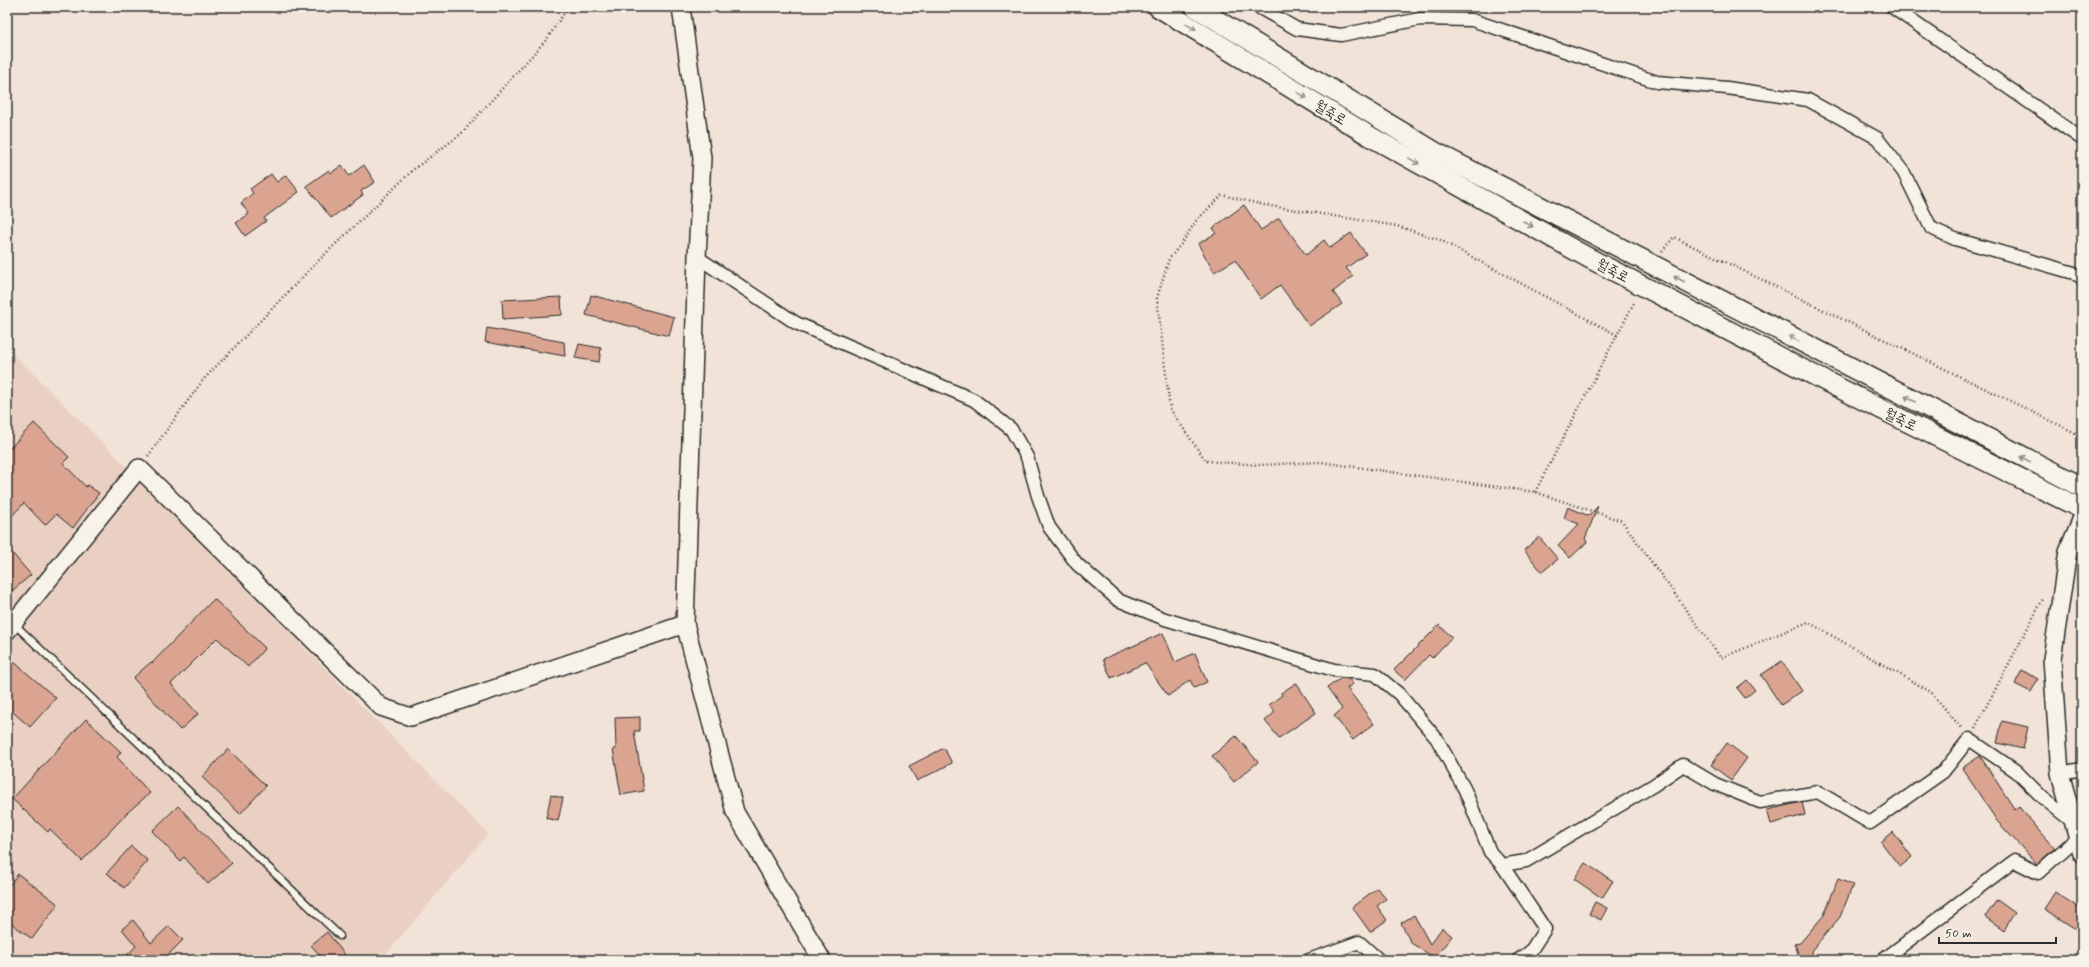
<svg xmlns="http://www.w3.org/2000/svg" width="2089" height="967" font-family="Mynerve,'Poor Story',sans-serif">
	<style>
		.built { fill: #ead0c2 }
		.building { fill: #daa491; stroke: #2b2b2b }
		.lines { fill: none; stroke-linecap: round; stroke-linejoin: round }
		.lane-casing { stroke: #2b2b2b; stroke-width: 9 }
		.street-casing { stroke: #2b2b2b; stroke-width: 15 }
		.secondary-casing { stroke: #2b2b2b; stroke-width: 20 }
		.primary-casing { stroke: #2b2b2b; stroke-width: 22 }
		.path { stroke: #2b2b2b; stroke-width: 2.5; stroke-dasharray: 1 3; stroke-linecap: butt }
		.lane { stroke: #f7f3e8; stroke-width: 6 }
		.street { stroke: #f7f3e8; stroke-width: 12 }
		.secondary { stroke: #f7f3e8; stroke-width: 17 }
		.primary { stroke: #f7f3e8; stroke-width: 19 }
		.oneway { stroke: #918f8a }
		.labels { text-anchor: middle; stroke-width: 3; stroke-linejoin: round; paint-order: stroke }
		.street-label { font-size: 14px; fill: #2b2b2b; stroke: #f7f3e8 }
	</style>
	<rect width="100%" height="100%" fill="#f1e3d7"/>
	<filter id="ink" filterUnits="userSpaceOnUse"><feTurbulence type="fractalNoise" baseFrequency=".025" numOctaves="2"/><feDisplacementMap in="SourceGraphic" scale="8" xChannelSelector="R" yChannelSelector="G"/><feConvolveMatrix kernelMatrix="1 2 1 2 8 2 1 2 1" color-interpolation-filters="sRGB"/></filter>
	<g filter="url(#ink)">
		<path class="built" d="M7 348 114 454 488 834 381 960H7Z"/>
		<g class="building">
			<path d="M342 165 349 176 364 165 375 182 361 191 363 195 331 218 306 186 329 170 331 173Z"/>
			<path d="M271 174 277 182 286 175 299 192 264 218 266 221 245 236 236 223 249 214 241 203 253 193 250 189Z"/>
			<path d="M1244 205 1261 230 1279 218 1306 255 1324 240 1330 248 1351 233 1366 254 1346 268 1353 276 1333 292 1342 304 1309 326 1280 285 1261 299 1235 260 1214 272 1198 244 1216 233 1213 228Z"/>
			<path d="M591 295 674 317 669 336 586 315Z"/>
			<path d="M561 297 562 315 503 319 502 300Z"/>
			<path d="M487 328 564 342 565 356 485 342Z"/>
			<path d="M579 344 601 348 599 362 575 358Z"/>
			<path d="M34 423 69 457 63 463 86 487 87 485 99 493 73 528 56 514 45 525 24 503 7 521V451Z"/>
			<path d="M1598 506 1585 539 1587 542 1570 558 1558 546 1579 524 1564 518 1568 507 1589 516Z"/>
			<path d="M1539 537 1558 559 1542 572 1524 550Z"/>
			<path d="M7 547 31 575 7 595Z"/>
			<path d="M214 599 265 648 248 667 217 638 171 684 198 714 180 730 133 678 151 662 152 663Z"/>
			<path d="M1439 625 1452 637 1432 658 1429 655 1405 680 1394 670Z"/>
			<path d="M1163 633 1175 662 1195 653 1207 682 1194 688 1190 680 1168 696 1145 663 1111 678 1103 659Z"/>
			<path d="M7 656 56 698 30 727 7 707Z"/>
			<path d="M1782 661 1802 691 1781 705 1761 675Z"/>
			<path d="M2022 670 2038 679 2031 692 2015 684Z"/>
			<path d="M1341 678 1349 679 1353 684 1347 688 1374 724 1353 740 1334 716 1342 709 1327 688Z"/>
			<path d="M1747 680 1755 690 1745 698 1737 688Z"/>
			<path d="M1296 683 1316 713 1279 738 1265 721 1275 712 1269 705 1282 695 1281 693Z"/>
			<path d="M640 717V731H634L644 791 621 795 613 749H616L615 718Z"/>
			<path d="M86 719 121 752 117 757 150 793 128 812 82 861 50 829 48 832 12 799Z"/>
			<path d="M2002 721 2028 727 2023 749 1997 743Z"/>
			<path d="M1236 736 1258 762 1234 782 1212 756Z"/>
			<path d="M1727 743 1747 758 1731 780 1711 765Z"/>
			<path d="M944 748 952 763 917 781 909 766Z"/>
			<path d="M228 749 266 786 240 814 202 777Z"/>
			<path d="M1980 756 2015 810 2019 807 2055 848 2037 864 1997 821 1962 768Z"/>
			<path d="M551 795 563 798 558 821 546 818Z"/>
			<path d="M1802 802 1805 815 1771 824 1767 810Z"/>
			<path d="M178 806 232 863 208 884 184 857 180 861 152 831Z"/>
			<path d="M1893 832 1912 857 1900 867 1881 842Z"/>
			<path d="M131 846 148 861 124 888 107 873Z"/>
			<path d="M1585 863 1613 881 1602 898 1574 879Z"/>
			<path d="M18 874 58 904 32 939 7 920V888Z"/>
			<path d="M1838 879 1853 885 1840 917 1811 951 1814 960H1800L1795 944 1800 943 1824 915Z"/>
			<path d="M1377 888 1386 899 1377 906 1387 920 1370 932 1352 907Z"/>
			<path d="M2055 892 2082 910V933L2044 909Z"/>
			<path d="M1997 900 2015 913 2004 930 1985 917Z"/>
			<path d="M1595 902 1607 908 1601 920 1589 914Z"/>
			<path d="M1414 915 1430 944 1442 928 1452 936 1436 956 1438 960 1411 943 1401 923Z"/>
			<path d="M133 920 151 943 169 926 183 940 163 960H122L136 946 122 929Z"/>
			<path d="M327 932 349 960H324L311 945Z"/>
		</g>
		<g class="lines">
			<g class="lane-casing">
				<path id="lane" d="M7 617 340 936"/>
			</g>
			<g class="street-casing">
				<g id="street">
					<path d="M1258 7 1297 29 1341 35 1420 19 1472 20 1657 82 1727 88 1808 100 1877 138 1904 173 1931 228 1955 239 2074 273 2082 278"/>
					<path d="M1892 7 2082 139"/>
					<path d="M697 257 796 323 974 400 1011 429 1027 457 1038 496 1049 527 1077 564 1118 600 1165 619 1334 670 1375 674 1399 694 1437 739 1465 790 1490 852 1502 865 1526 861 1654 785 1683 765 1715 784 1760 802 1818 792 1870 823 1943 772 1969 739 2016 771 2043 798 2073 822"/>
					<path d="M2060 773 2082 769"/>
					<path d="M1502 865 1545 929 1530 952 1518 960"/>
					<path d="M1309 960 1359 942 1379 960"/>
					<path d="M1883 960 2014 861 2038 873 2077 838"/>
				</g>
			</g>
			<g class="secondary-casing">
				<g id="secondary">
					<path d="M681 7 702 158 697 257 685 624 735 812 822 960"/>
					<path d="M2082 518 2068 551 2052 659 2060 773 2082 853"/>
					<path d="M7 631 139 468 381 707 411 717 685 624"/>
				</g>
			</g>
			<g class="primary-casing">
				<g id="primary">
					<path d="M1158 7 1373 138 1587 257 1831 384 2082 509"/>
					<path d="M1195 7 1435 152 2082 487"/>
				</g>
			</g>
			<g class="path">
				<path d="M1662 251 1674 237 2082 436"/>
				<path d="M1617 335 1440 240 1397 226 1264 205 1222 195 1196 221 1182 243 1169 259 1157 298 1170 409 1206 461 1259 465 1320 462 1535 492 1622 521 1721 658 1808 622 1931 692 1962 729"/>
				<path d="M148 456 203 380 318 261 414 169 461 134 547 39 568 7"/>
				<path d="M1535 492 1635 301"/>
				<path d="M1975 728 2044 597"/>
			</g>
			<use href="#lane" class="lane"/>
			<use href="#street" class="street"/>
			<use href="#secondary" class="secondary"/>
			<use href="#primary" class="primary"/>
		</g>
		<defs><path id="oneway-shaft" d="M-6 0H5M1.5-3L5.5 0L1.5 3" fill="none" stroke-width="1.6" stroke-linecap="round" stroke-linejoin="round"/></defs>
		<g class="oneway">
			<use href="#oneway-shaft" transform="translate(1191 27) rotate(31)"/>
			<use href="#oneway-shaft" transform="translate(1302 95) rotate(31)"/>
			<use href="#oneway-shaft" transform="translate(1414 161) rotate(29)"/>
			<use href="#oneway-shaft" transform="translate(1528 224) rotate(29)"/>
			<use href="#oneway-shaft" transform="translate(1679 279) rotate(-153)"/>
			<use href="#oneway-shaft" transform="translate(1794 339) rotate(-153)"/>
			<use href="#oneway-shaft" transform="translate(1910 399) rotate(-153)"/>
			<use href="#oneway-shaft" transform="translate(2025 459) rotate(-153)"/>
		</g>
	</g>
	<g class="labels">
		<g class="street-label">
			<text transform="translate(1331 112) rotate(31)" y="5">월죽로</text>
			<text transform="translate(1613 270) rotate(28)" y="5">월죽로</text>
			<text transform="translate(1901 419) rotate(26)" y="5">월죽로</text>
		</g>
	</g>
	<rect width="2089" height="967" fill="none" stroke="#f7f3e8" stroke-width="24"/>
	<rect x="12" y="12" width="2065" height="943" fill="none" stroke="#2b2b2b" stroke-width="1.5" filter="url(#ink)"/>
	<path d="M1939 937v6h117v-6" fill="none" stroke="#2b2b2b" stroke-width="2"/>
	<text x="1945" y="937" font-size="12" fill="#2b2b2b" stroke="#f7f3e8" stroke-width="3" paint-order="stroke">50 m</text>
</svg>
